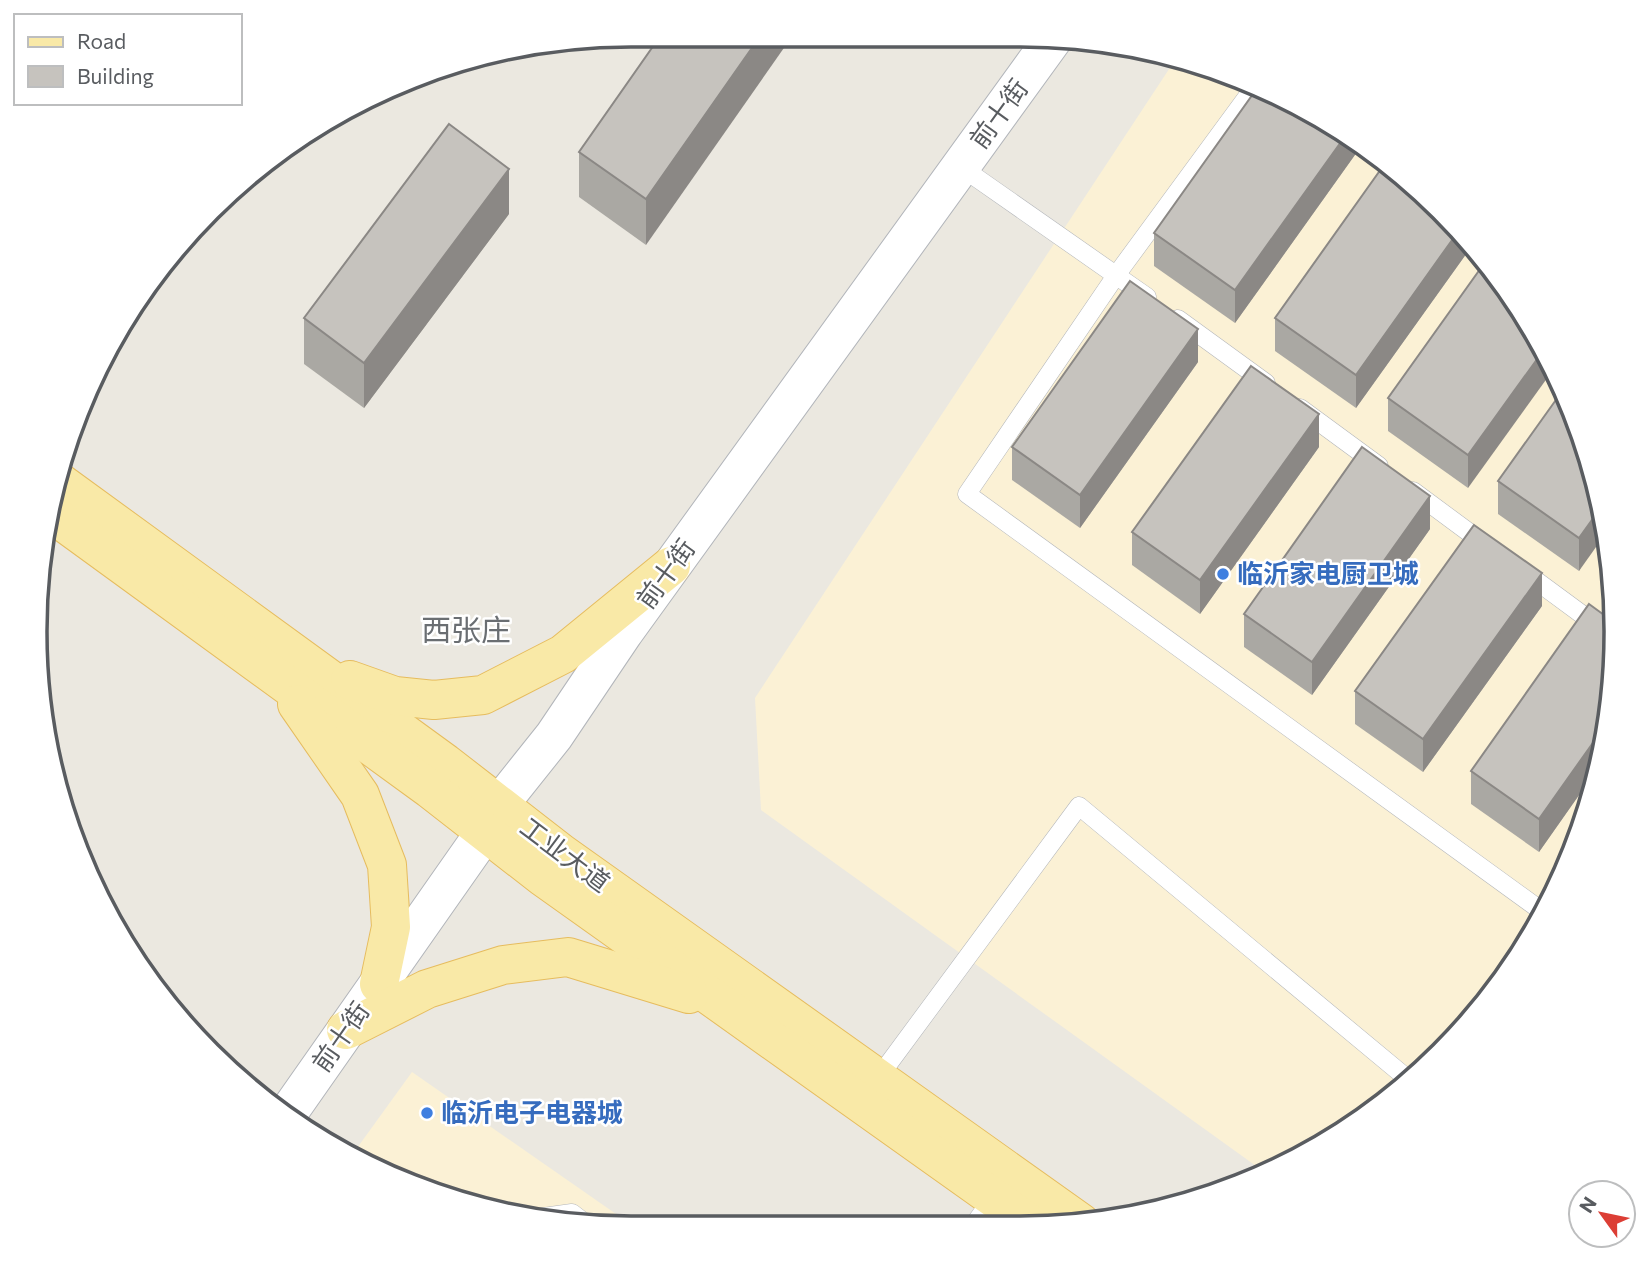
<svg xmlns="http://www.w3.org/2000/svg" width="1651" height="1263" font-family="Commissioner,'Noto Sans SC',sans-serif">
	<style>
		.commercial { fill: #fbf1d5 }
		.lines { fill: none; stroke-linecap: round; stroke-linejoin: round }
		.service-casing { stroke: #b3b6ba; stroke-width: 19 }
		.secondary-casing { stroke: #b2b5ba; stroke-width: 40 }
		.primary-casing { stroke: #e6bc5e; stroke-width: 40 }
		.service { stroke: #fff; stroke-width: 18 }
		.secondary { stroke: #fff; stroke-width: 38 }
		.primary { stroke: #f9e9a7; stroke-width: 38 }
		.wall { fill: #aaa8a3 }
		.shaded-wall { fill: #8b8885 }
		.building { fill: #c6c3be; stroke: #8b8885; stroke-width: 2 }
		.shop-dot { fill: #3f7fe0; stroke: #fff; stroke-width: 2.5 }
		.labels { text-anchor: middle; stroke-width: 5; stroke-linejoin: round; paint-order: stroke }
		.street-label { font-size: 26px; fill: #595c60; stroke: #fff }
		.shop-label { font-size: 26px; font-weight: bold; fill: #366cbe; stroke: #fff; text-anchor: start }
		.quarter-label { font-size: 30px; fill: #6a6e72; stroke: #fff }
		.rim { fill: none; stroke: #595c60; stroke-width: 3.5 }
	</style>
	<rect width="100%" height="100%" fill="#ebe8e0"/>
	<g class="commercial">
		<path d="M1177 57 1284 97 1382 158 1516 300 1571 404 1605 516 1616 632 1604 748 1570 860 1515 963 1441 1054 1351 1128 1263 1171 761 810 755 698Z"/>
		<path d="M412 1072 629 1223H553L404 1183 352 1155Z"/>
	</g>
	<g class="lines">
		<g class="service-casing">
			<g id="service">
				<path d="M1255 86 1117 274 967 494 1543 912"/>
				<path d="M961 167 1147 297"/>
				<path d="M1178 319 1266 383"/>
				<path d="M1300 408 1379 466"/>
				<path d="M1413 491 1486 545"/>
				<path d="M1523 571 1599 627"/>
				<path d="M878 1078 1079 806 1409 1080"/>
				<path d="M536 1218 572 1213 585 1223"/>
				<path d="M975 1223 993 1198"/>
			</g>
		</g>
		<g class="secondary-casing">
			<path id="secondary" d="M286 1116 485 832 499 805 554 736 624 632 1055 36"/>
		</g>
		<g class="primary-casing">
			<g id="primary">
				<path d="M55 479 445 763 561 853 1081 1223"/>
				<path d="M51 513 430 789 543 877 1029 1223"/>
				<path d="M350 680 395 696 434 700 483 695 563 654 671 566"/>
				<path d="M297 704 360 795 387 865 391 927 379 984"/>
				<path d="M346 1030 427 989 503 965 568 957 689 994"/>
			</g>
		</g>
		<use href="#service" class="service"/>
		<use href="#secondary" class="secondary"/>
		<use href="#primary" class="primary"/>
	</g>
	<g class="wall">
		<path d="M661 35 646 245 579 197V152Z"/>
		<path d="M1284 97 1362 145 1235 323 1154 266V233Z"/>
		<path d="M1386 162 1469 250 1356 408 1275 351V318Z"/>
		<path d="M509 214 364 408 304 364V318Z"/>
		<path d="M1483 265 1468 488 1388 431V398Z"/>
		<path d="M1198 362 1080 528 1012 480V447Z"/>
		<path d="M1319 447 1200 614 1132 565V532Z"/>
		<path d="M1498 481 1605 516 1579 571 1498 514Z"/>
		<path d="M1430 529 1312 695 1244 647V614Z"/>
		<path d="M1542 606 1423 772 1355 724V691Z"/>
		<path d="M1604 748 1598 768 1539 852 1471 804V771Z"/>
	</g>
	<g class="shaded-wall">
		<path d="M761 35H793L646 245V199Z"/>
		<path d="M1346 135 1362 145 1235 323V290Z"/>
		<path d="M509 169V214L364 408V363Z"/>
		<path d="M1455 236 1469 250 1356 408V375Z"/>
		<path d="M1198 329V362L1080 528V495Z"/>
		<path d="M1543 351 1553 370 1468 488V455Z"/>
		<path d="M1319 414V447L1200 614V580Z"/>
		<path d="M1430 496V529L1312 695V662Z"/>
		<path d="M1602 506 1605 516 1606 533 1579 571V538Z"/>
		<path d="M1542 573V606L1423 772V739Z"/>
		<path d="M1607 723 1604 748 1598 768 1539 852V819Z"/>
	</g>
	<g class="building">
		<path d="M661 35H761L646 199 579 152Z"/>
		<path d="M1258 87 1284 97 1346 135 1235 290 1154 233Z"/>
		<path d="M449 124 509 169 364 363 304 318Z"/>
		<path d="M1386 162 1455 236 1356 375 1275 318Z"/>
		<path d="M1483 265 1516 300 1543 351 1468 455 1388 398Z"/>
		<path d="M1130 281 1198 329 1080 495 1012 447Z"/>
		<path d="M1251 366 1319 414 1200 580 1132 532Z"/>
		<path d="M1563 390 1571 404 1602 506 1579 538 1498 481Z"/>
		<path d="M1362 447 1430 496 1312 662 1244 614Z"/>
		<path d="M1474 525 1542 573 1423 739 1355 691Z"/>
		<path d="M1589 604 1615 623 1616 632 1607 723 1539 819 1471 771Z"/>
	</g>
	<g class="shop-dot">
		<circle cx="1223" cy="574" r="7"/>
		<circle cx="427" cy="1113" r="7"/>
	</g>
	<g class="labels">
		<g class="street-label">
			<text transform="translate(999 114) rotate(-54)" y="9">前十街</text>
			<text transform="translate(666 574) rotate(-54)" y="9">前十街</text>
			<text transform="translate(565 855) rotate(37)" y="9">工业大道</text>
			<text transform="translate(341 1037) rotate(-55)" y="9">前十街</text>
		</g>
		<g class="shop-label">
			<text x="1237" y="583">临沂家电厨卫城</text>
			<text x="441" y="1122">临沂电子电器城</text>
		</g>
		<g class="quarter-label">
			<text x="466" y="641">西张庄</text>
		</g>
	</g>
	<path d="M0 0H1651V1263H0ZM631 47H1020A584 584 0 0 1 1604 631V632A584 584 0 0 1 1020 1216H631A584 584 0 0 1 47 632V631A584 584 0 0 1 631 47Z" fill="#fff" fill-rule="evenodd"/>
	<path class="rim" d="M631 47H1020A584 584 0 0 1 1604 631V632A584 584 0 0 1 1020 1216H631A584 584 0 0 1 47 632V631A584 584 0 0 1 631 47Z"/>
	<rect x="14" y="14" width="228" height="91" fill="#ffffff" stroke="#bdbebf" stroke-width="2"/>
	<rect x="28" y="37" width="35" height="10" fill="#f9e9a7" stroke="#bdbebf" stroke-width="2"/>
	<text x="77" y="49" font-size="21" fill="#595c60">Road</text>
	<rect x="28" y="66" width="35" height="21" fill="#c6c3be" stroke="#bdbebf" stroke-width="2"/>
	<text x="77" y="84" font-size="21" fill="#595c60">Building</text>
	<g transform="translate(1602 1214) rotate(303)"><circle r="33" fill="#ffffff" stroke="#bdbebf" stroke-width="2"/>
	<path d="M0-5L12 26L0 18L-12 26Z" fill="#dc3e35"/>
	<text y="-10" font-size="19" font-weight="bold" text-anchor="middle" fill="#595c60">N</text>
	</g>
</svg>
